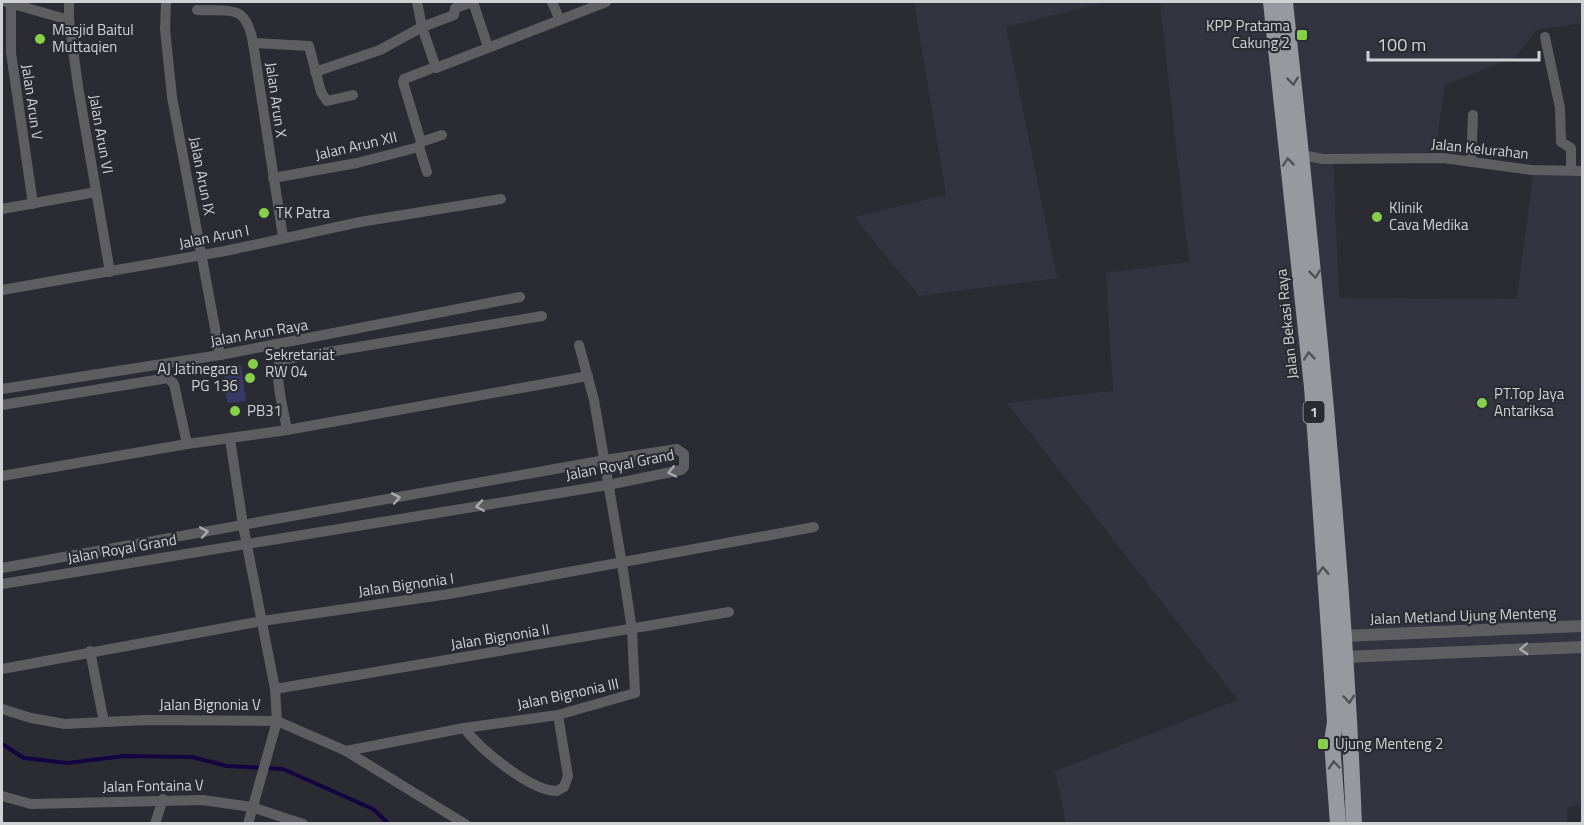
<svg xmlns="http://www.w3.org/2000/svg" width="1584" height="825" font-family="'Titillium Web',sans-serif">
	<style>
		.built { fill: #343441 }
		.green { fill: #3a3866 }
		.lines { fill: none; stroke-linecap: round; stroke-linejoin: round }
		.stream { stroke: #140442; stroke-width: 4 }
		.minor { stroke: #5e5e62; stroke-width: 10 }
		.tertiary { stroke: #5e5e62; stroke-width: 12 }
		.trunk { stroke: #9898a0; stroke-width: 16 }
		.oneway { stroke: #515259 }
		.oneway2 { stroke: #a8a9ad }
		.poi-dot { fill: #86cf4b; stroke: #2b2c33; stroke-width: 2 }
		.labels { text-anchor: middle; stroke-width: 4.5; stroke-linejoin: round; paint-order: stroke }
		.shield { fill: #2b2c33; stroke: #9ea0a4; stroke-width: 1.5 }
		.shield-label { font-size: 14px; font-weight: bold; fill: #d0d1d5 }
		.poi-label { font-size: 15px; fill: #d0d1d5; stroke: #2b2c33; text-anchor: start }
		.street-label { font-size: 15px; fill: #d0d1d5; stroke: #2b2c33 }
	</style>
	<rect width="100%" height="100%" fill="#2b2c33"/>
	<g class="built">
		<path d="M914 2H1106L1006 27 1057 278 919 296 854 217 946 195Z"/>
		<path d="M1160 2H1582V23L1536 30 1516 57 1445 85 1435 152 1333 155 1339 298 1517 299 1534 168 1582 171V805L1568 807 1567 823H1066L1055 771 1238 700 1007 403 1113 391 1106 273 1189 262Z"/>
	</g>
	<path class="green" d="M241 365 246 401 227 403 223 367Z"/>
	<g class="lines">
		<path class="stream" d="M2 744 24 758 67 763 125 756 192 757 227 766 283 769 373 809 389 824"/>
		<g class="minor">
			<path d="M6 2 69 20"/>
			<path d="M69 2V20L78 86 110 272"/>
			<path d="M166 2 165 29 172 97 220 355"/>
			<path d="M417 2 422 27 436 68 606 2"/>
			<path d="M473 2 488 47"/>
			<path d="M552 2 560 20"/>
			<path d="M11 3V53L33 204"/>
			<path d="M197 10C231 12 246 3 253 43L283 237"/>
			<path d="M1545 37 1560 108 1561 142 1571 148V170"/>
			<path d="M253 43 309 46 321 92 327 101 353 95"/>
			<path d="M315 72 380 50 422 27 454 15 455 8 473 2"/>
			<path d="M421 142 403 82 404 79 430 69"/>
			<path d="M419 147 427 172"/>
			<path d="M1302 155 1323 159 1443 158 1532 170 1582 171"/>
			<path d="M1471 162 1473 115"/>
			<path d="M273 178 357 163 419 147 421 142 442 135"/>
			<path d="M2 209 96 192"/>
			<path d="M2 290 225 251 360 222 501 199"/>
			<path d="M2 389 220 355 520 297"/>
			<path d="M2 405 168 378 174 384 187 444"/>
			<path d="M287 430C285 415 272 371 281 360L542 316"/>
			<path d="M230 439 243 525 275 689 277 721 248 824"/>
			<path d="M2 476 187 444 287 430 588 376"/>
			<path d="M2 568 605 460 677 449 684 454V467L681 470 608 485 2 584"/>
			<path d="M90 651 104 722"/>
			<path d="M2 669 262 621 449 594 814 527"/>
			<path d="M275 689 729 612"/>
			<path d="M2 709 31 718 65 724 145 720 277 721 346 751 465 824"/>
			<path d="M464 728C480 749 530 791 557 791L564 787 568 776 558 715"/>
			<path d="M346 751 464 728 558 715 635 693 632 630 622 564 594 400 579 345"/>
			<path d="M2 796 31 804 202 800 252 807 303 824"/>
			<path d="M155 824 163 799"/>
		</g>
		<g class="tertiary">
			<path d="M1344 636 1582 626"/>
			<path d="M1345 657 1582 647"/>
		</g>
		<g class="trunk">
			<path d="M1271 2 1312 387 1330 645 1335 722 1332 742 1338 824"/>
			<path d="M1285 2C1314 275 1343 549 1354 824"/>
		</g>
	</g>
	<defs><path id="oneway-chevron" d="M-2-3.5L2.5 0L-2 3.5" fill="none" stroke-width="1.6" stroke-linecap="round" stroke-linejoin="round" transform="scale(1.5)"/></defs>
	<g class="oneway">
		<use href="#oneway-chevron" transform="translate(1293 81) rotate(84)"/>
		<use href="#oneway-chevron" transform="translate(1288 162) rotate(-96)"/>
		<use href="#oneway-chevron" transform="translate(1315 274) rotate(84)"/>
		<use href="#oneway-chevron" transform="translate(1309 356) rotate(-96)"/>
		<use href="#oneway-chevron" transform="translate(1323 571) rotate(-92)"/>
		<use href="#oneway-chevron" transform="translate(1349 699) rotate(86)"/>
		<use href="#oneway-chevron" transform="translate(1334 765) rotate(-95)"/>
	</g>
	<g class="oneway2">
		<use href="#oneway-chevron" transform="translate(672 472) rotate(168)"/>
		<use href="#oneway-chevron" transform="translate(396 498) rotate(-10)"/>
		<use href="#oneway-chevron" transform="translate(480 506) rotate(171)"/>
		<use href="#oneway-chevron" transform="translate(204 532) rotate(-10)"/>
		<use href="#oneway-chevron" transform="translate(1524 649) rotate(177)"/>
	</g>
	<g class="poi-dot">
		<rect x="1296" y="29" width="12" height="12" rx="3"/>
		<circle cx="40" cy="39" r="6"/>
		<circle cx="264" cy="213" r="6"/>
		<circle cx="1377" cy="217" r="6"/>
		<circle cx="253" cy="364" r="6"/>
		<circle cx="250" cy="378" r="6"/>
		<circle cx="1482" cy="403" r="6"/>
		<circle cx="235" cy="411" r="6"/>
		<rect x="1317" y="738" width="12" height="12" rx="3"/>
	</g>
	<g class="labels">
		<rect class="shield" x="1303.5" y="401" width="21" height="22" rx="4.5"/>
		<g class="shield-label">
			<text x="1314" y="417">1</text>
		</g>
		<g class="poi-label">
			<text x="1290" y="31" text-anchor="end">KPP Pratama<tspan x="1290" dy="17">Cakung 2</tspan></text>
			<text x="52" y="35">Masjid Baitul<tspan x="52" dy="17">Muttaqien</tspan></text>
			<text x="1389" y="213">Klinik<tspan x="1389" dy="17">Cava Medika</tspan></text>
			<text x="276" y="218">TK Patra</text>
			<text x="265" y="360">Sekretariat<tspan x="265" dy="17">RW 04</tspan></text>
			<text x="238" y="374" text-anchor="end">AJ Jatinegara<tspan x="238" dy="17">PG 136</tspan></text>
			<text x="1494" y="399">PT.Top Jaya<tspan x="1494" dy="17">Antariksa</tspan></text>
			<text x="247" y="416">PB31</text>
			<text x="1335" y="749">Ujung Menteng 2</text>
		</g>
		<g class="street-label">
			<text transform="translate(276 100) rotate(82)" y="5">Jalan Arun X</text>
			<text transform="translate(32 102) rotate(82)" y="5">Jalan Arun V</text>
			<text transform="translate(101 134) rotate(80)" y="5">Jalan Arun VI</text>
			<text transform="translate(356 146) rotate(-13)" y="5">Jalan Arun XII</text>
			<text transform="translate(1480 149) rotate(6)" y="5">Jalan Kelurahan</text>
			<text transform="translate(202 176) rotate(79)" y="5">Jalan Arun IX</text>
			<text transform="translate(214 237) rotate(-11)" y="5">Jalan Arun I</text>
			<text transform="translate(1287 324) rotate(-96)" y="5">Jalan Bekasi Raya</text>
			<text transform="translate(259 333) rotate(-10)" y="5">Jalan Arun Raya</text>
			<text transform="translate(620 465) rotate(-11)" y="5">Jalan Royal Grand</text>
			<text transform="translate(122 549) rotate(-10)" y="5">Jalan Royal Grand</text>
			<text transform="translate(406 585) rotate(-8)" y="5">Jalan Bignonia I</text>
			<text transform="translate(1463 616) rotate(-2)" y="5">Jalan Metland Ujung Menteng</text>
			<text transform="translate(500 637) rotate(-9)" y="5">Jalan Bignonia II</text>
			<text transform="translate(568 694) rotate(-12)" y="5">Jalan Bignonia III</text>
			<text x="210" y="710">Jalan Bignonia V</text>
			<text transform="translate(153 786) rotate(-1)" y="5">Jalan Fontaina V</text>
		</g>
	</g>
	<rect width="1584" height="825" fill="none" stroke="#d0d1d5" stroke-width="6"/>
	<path d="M1368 51v9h171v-9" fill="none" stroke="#d0d1d5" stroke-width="3"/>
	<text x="1377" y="51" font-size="18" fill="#d0d1d5" stroke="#2b2c33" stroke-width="4.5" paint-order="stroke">100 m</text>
</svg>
